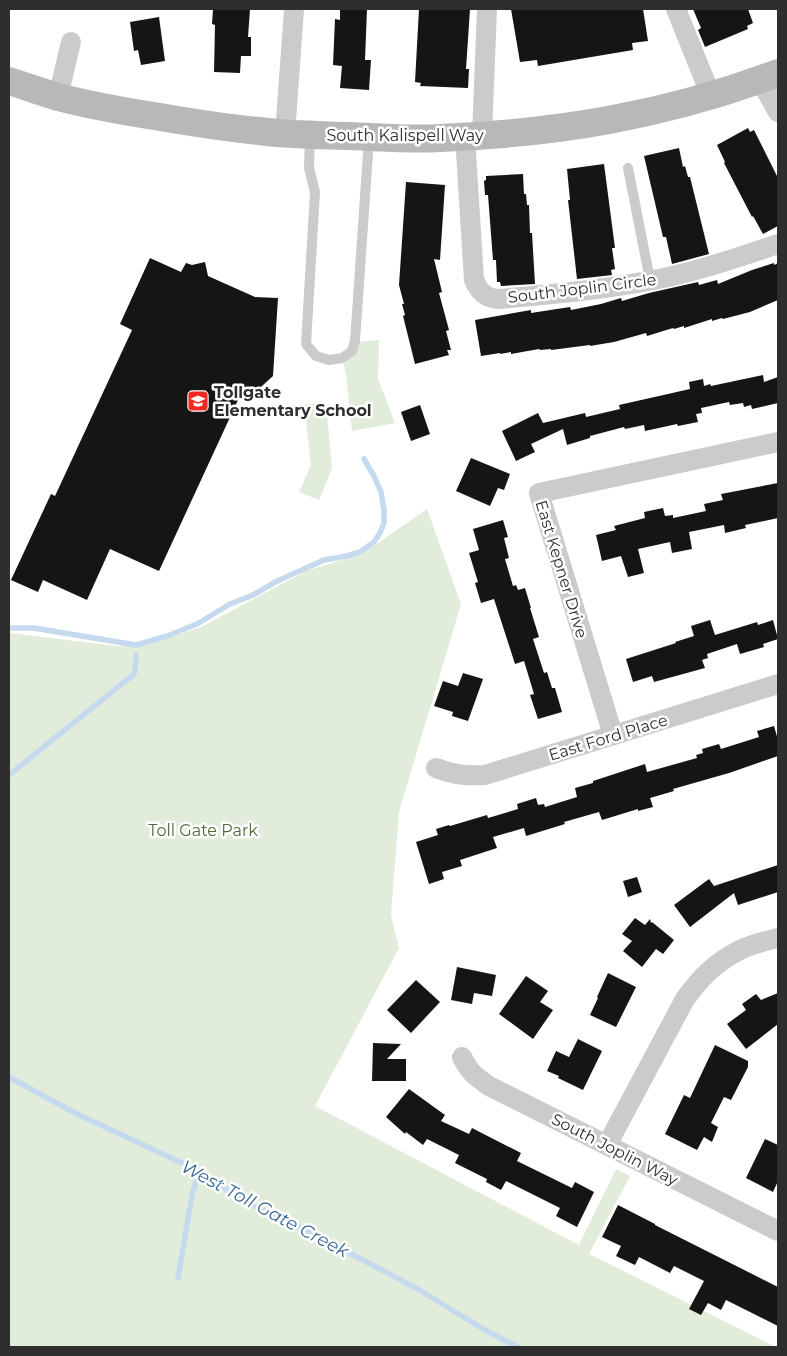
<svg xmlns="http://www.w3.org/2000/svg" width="787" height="1356" font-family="Montserrat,sans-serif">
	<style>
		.green { fill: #e2ecda }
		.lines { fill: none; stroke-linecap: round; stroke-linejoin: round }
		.stream { stroke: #c5daee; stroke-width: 5.5 }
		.building { fill: #151515 }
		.lane { stroke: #cbcbcb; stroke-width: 10 }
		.street { stroke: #cbcbcb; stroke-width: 20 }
		.secondary { stroke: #b8b8b8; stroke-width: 28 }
		.labels { text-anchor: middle; stroke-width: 5; stroke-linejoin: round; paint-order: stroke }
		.street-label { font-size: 16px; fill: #2e2e2e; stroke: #fff }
		.poi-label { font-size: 16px; font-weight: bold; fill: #2e2e2e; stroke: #fff; text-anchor: start }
		.park-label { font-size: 16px; fill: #4b6d38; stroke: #fff }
		.water-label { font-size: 18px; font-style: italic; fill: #366796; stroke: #fff }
	</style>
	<rect width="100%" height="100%" fill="#fff"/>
	<g class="green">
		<path d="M379 340 378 379 395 423 352 431 346 374 342 358 355 342Z"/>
		<path d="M326 403 332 468 319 500 299 492 311 465 304 404Z"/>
		<path d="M427 509 461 604 399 812 391 915 399 948 315 1106 579 1245 616 1169 630 1176 589 1254 776 1347H9V633L117 646 155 642 199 628 306 571 362 554Z"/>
	</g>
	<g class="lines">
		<g class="stream">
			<path d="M9 628H34L136 645 167 636 197 624 230 604 253 595 277 581 324 560 347 556 360 552 374 542 380 533 384 523V509L381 492 374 476 364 459"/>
			<path d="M9 775 133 675 135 671 136 655"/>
			<path d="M9 1077 75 1113 199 1171 244 1201 304 1229 416 1288 483 1329 518 1347"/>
			<path d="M178 1278 192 1195 199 1171"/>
		</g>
	</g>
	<g class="building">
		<path d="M213 9H250L248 37H251V56H241L240 73 214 72 215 25 212 24Z"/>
		<path d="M340 9H367L365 60H371L369 90 340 88 342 66 333 65 335 19 340 20Z"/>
		<path d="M419 9H470L466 69H469L468 88 420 86 421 83 415 82Z"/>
		<path d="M511 9H643L648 41 632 43 633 50 538 66 537 60 520 62Z"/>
		<path d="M693 9H748L753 23 747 26 748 29 705 47 698 30 701 28Z"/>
		<path d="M159 17 165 61 141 65 138 50 134 51 130 22Z"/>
		<path d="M748 128 750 132 754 130 778 178V226L763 234 753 216 752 217 724 163 725 162 717 145Z"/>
		<path d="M679 148 683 167 685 166 688 177H690L709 254 672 264 666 237H663L644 156Z"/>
		<path d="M604 164 615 248H612L615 269 611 270 612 275 577 279 568 200H570L567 169Z"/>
		<path d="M523 174 524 194H526L527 205H529L530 233H532L535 284 501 286 500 282H497L496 260H493L488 195H485L484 181 486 180V176Z"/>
		<path d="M406 182 445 185 440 260 434 259 442 292 439 293 449 330 446 331 451 350H447L449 355 415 364 403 316 405 315 402 304H404L399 285Z"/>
		<path d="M150 258 181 272 186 263 192 265 205 262 208 276 255 297 278 298 273 376 252 395 244 387 159 571 110 549 87 600 43 580 38 592 11 580 51 494 55 496 132 330 120 324Z"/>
		<path d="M774 263V265L778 263V300L750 312 723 319 722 318 712 321V319L684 328V326L674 329 673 328 647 336 646 333 614 342 590 346V345L551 350V349L540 350 539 349 511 354V352L500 354V353L481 356 475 320 531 310V313L570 307 571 310 601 304 621 298 622 301 649 293 698 282 699 285 717 280 718 284 752 270Z"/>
		<path d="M763 375 764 382 778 377V403L752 409 751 405 744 407 743 403 730 405 729 402 701 408 702 413 696 414 698 422 678 426 677 424 645 431 644 425 625 429 624 427 590 436V438L567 445 563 429 531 444 535 452 516 461 502 431 538 413 543 423 585 413 586 417 620 409 619 405 690 389 689 382 703 379 704 386 710 384 711 386Z"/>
		<path d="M420 405 430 434 411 441 401 412Z"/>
		<path d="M471 458 510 474 504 490 498 488 490 506 456 491Z"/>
		<path d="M778 483V518L745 525 746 528 725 533 724 525 689 532 692 549 672 553 670 542 638 549 644 573 628 577 621 556 602 561 596 535 616 530 614 526 645 518 644 512 663 508 665 516 673 515V518L706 511 704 504 723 500 721 494Z"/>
		<path d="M503 520 508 537 504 538 509 558 505 559 513 586 516 585 518 590 525 588 531 608H530L539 637 533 639 544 673 547 672 552 688H555L562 712 538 719 530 695 534 694 524 661 515 664 494 599 481 603 475 583 478 582 469 553 479 550 473 529Z"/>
		<path d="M710 620 715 635 757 622 758 625 773 620 778 639 763 644 764 647 740 654 737 644 707 654 708 658 702 660 705 668 654 682 652 676 633 682 626 659 676 643 675 642 694 636 691 626Z"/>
		<path d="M463 673 483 679 468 721 452 716 453 712 434 706 443 681 458 686Z"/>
		<path d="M774 726 778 740V756L729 773 673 789 674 791 650 798 653 807 638 811V809L602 820 599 812 564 822 565 824 526 836 524 828 493 837 497 848 460 860 462 866 442 872 444 879 429 884 416 842 438 835 436 829 449 825 450 826 487 815 488 818 518 809 517 804 536 798 538 805 544 804 545 807 577 797 575 788 593 783V781L645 764 647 772 697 758 696 755 703 753 702 749 719 744 721 749 759 737 757 731Z"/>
		<path d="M778 865V892L738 905 734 893 690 927 674 905 709 879 714 886Z"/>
		<path d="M637 877 642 892 628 897 623 881Z"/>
		<path d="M635 918 645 925 650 919 651 923 652 922 674 940 663 954 656 949 642 967 623 951 632 941 622 934Z"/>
		<path d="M457 967 496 975 492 996 474 993 472 1004 451 1000Z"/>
		<path d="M608 973 636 987 616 1027 590 1015 598 998 597 997Z"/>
		<path d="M526 976 548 991 540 1002 553 1010 533 1039 499 1014Z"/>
		<path d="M416 980 440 1002 411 1033 387 1010Z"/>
		<path d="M778 993V1024L746 1049 727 1024 746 1010 742 1004 756 994 761 1000Z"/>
		<path d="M578 1039 602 1051 583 1090 558 1078 559 1076 547 1071 556 1051 569 1057Z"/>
		<path d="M373 1043 401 1044 387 1059H406V1081H372Z"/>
		<path d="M715 1045 748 1061V1067L731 1100 724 1097 711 1123 718 1127 712 1142 704 1137 697 1150 665 1134 684 1095 690 1098Z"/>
		<path d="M409 1089 445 1115 441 1121 469 1134 472 1128 521 1153 517 1161 572 1188 575 1182 594 1192 577 1227 556 1216 560 1208 506 1181 501 1190 486 1182 487 1179 455 1163 459 1155 427 1139 423 1145 406 1132 405 1134 386 1117Z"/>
		<path d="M765 1139 778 1145V1181L773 1192 746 1178Z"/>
		<path d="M618 1205 655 1224V1225L778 1287V1326L726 1300 721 1310 708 1303 701 1315 689 1309 704 1281 674 1266 670 1273 639 1257 635 1265 616 1256 621 1246 602 1237Z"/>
	</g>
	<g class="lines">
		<g class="lane">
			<path d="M310 135 309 168 315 192 306 344 316 356 329 360 342 358 352 351 355 341 369 139"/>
			<path d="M628 168 650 280"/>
		</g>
		<g class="street">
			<path d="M676 9 711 96"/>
			<path d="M760 80 778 112"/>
			<path d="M58 97 71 42"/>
			<path d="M285 134 294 9"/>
			<path d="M482 135 487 9"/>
			<path d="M465 136 474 280C479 291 485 298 498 299 555 294 613 289 668 277 706 269 742 256 778 244"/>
			<path d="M613 735 539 493 778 442"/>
			<path d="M436 768C455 775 465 776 485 775L778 684"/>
			<path d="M462 1057C470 1073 475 1076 489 1086L778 1231"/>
			<path d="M607 1145 685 999C701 977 716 962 740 950 752 944 766 941 778 938"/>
		</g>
		<path class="secondary" d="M9 81C25 86 41 92 58 97 89 105 122 111 154 116 189 122 224 128 259 131 289 135 319 135 349 136 379 137 410 140 440 138 559 133 667 115 778 73"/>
	</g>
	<defs>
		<g id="school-square" transform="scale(1.125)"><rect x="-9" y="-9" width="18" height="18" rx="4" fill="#f22923" stroke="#fff"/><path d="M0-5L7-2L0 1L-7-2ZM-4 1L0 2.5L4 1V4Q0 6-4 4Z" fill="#fff"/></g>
	</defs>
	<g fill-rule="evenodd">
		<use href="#school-square" x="198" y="401"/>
	</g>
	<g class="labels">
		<g class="street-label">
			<text x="405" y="141">South Kalispell Way</text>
			<text transform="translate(582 288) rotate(-7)" y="6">South Joplin Circle</text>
			<text transform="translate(562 569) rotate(73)" y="6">East Kepner Drive</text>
			<text transform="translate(608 737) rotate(-17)" y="6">East Ford Place</text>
			<text transform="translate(615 1149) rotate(27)" y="6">South Joplin Way</text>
		</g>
		<g class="poi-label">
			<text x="214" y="398">Tollgate<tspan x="214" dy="18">Elementary School</tspan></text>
		</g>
		<g class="park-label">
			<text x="203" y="836">Toll Gate Park</text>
		</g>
		<g class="water-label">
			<text transform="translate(265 1209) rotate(28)" y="6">West Toll Gate Creek</text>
		</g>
	</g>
	<rect width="787" height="1356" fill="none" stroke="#2e2e2e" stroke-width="20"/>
</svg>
